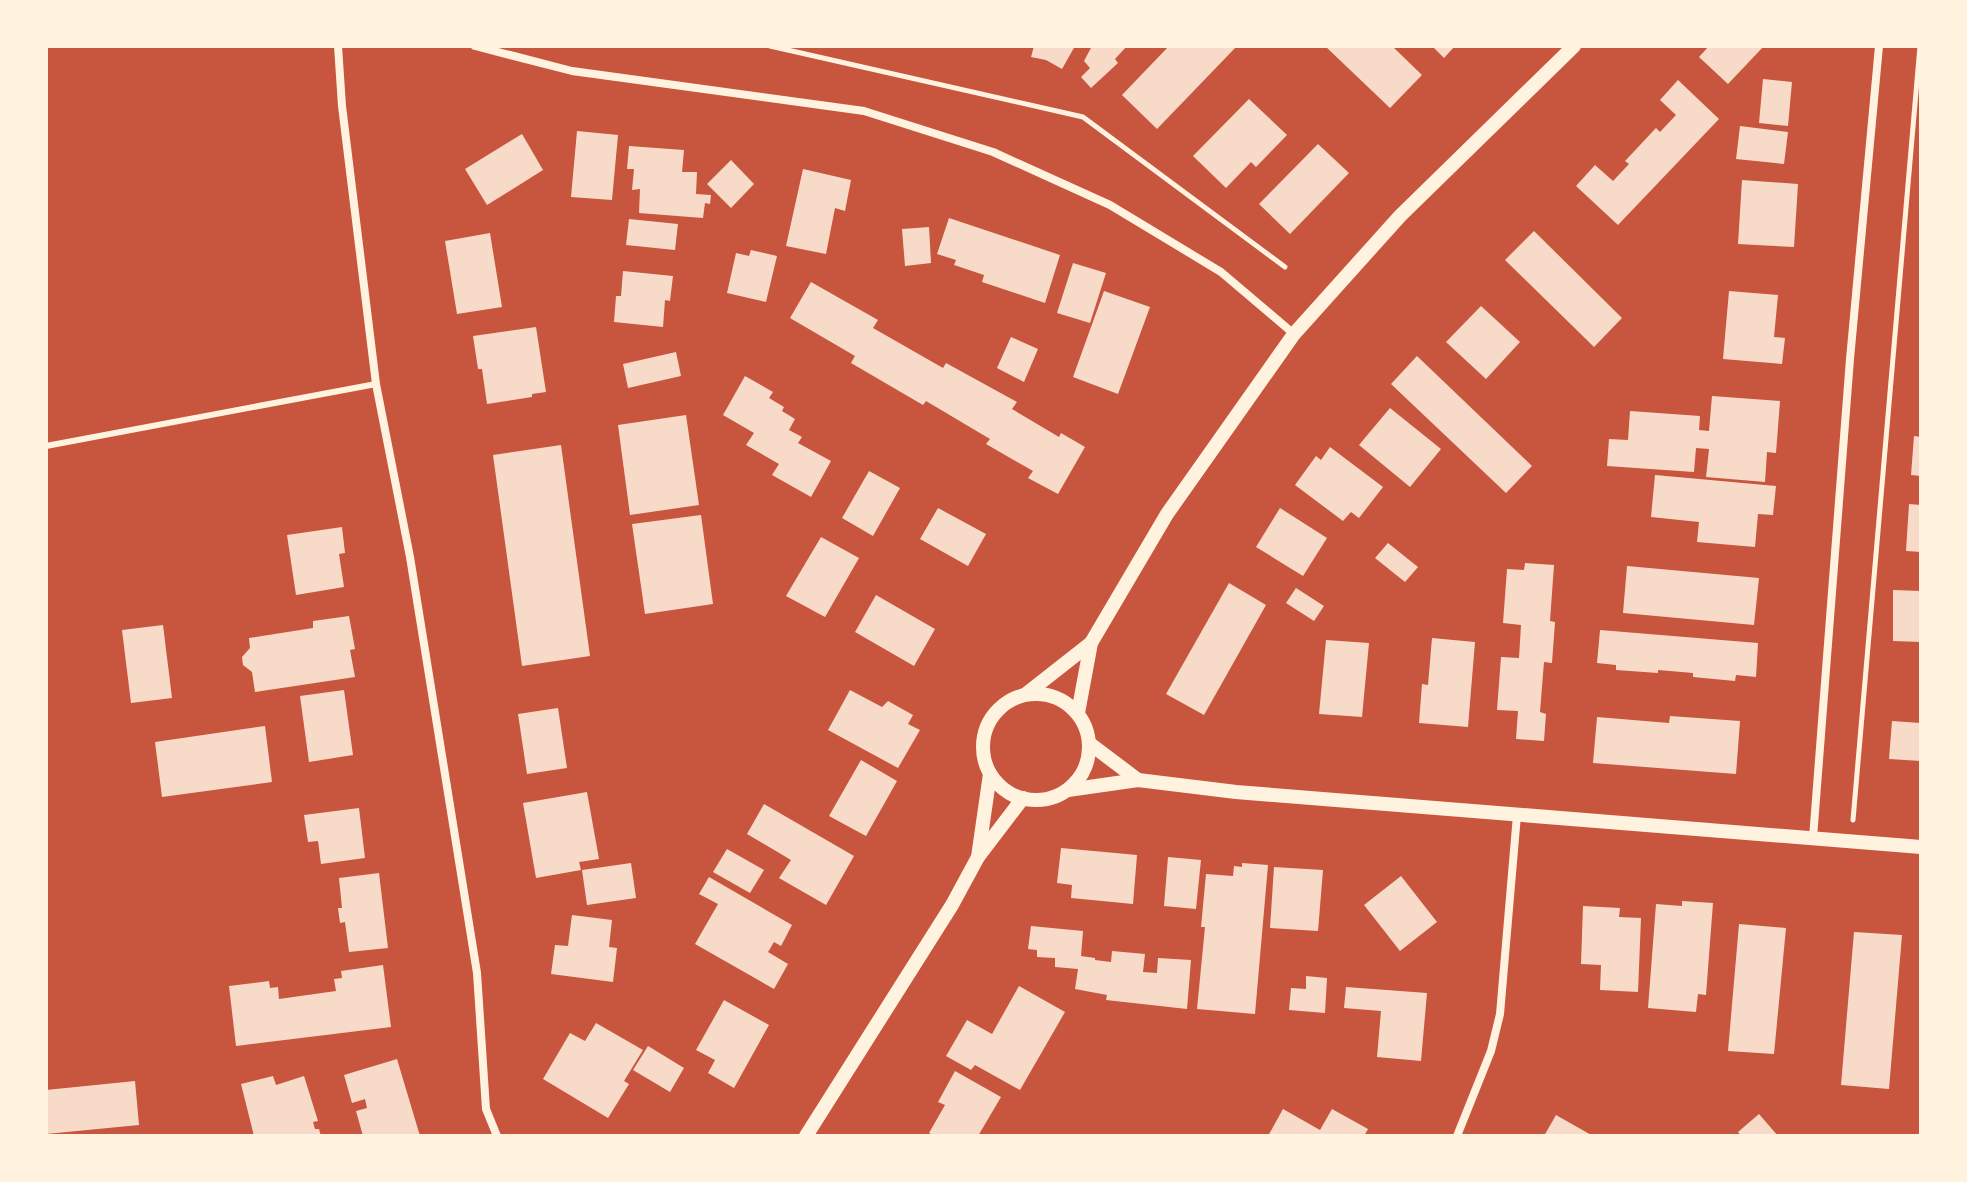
<svg xmlns="http://www.w3.org/2000/svg" width="1967" height="1182" font-family="Inter,sans-serif">
	<style>
		.building { fill: #f7dbc8 }
		.lines { fill: none; stroke-linecap: round; stroke-linejoin: round }
		.path { stroke: #fff3e0; stroke-width: 5 }
		.service { stroke: #fff3e0; stroke-width: 6 }
		.minor { stroke: #fff3e0; stroke-width: 8 }
		.tertiary { stroke: #fff3e0; stroke-width: 14 }
	</style>
	<rect width="100%" height="100%" fill="#c8553d"/>
	<g class="building">
		<path d="M1034 46H1075L1062 69 1046 60 1031 57Z"/>
		<path d="M1092 46H1127L1115 59 1118 63 1091 88 1081 77 1090 68 1084 61Z"/>
		<path d="M1169 46H1237L1157 129 1122 95Z"/>
		<path d="M1325 46H1392L1422 75 1390 108Z"/>
		<path d="M1432 46H1455L1444 58Z"/>
		<path d="M1709 46H1764L1728 84 1699 57Z"/>
		<path d="M1763 79 1792 82 1788 126 1759 123Z"/>
		<path d="M1678 80 1719 119 1618 225 1576 186 1595 165 1613 181 1629 164 1625 161 1656 128 1660 132 1676 115 1660 100Z"/>
		<path d="M1249 99 1287 135 1256 167 1251 162 1226 188 1193 156Z"/>
		<path d="M1740 126 1788 132 1784 164 1736 159Z"/>
		<path d="M577 131 618 135 612 200 571 197Z"/>
		<path d="M522 134 543 170 487 205 465 169Z"/>
		<path d="M1318 144 1349 173 1290 234 1259 204Z"/>
		<path d="M629 146 684 150 682 172H697L696 194 711 195 710 204 705 203 703 218 639 213 640 189 632 190 634 169H627Z"/>
		<path d="M731 160 754 184 731 208 707 184Z"/>
		<path d="M803 169 851 180 845 211 835 208 826 254 786 246Z"/>
		<path d="M1742 180 1798 184 1794 247 1738 244Z"/>
		<path d="M949 218 1060 255 1045 303 982 282 984 275 954 265 956 260 937 254Z"/>
		<path d="M629 219 678 224 675 250 626 245Z"/>
		<path d="M929 227 931 263 905 266 902 229Z"/>
		<path d="M1534 231 1622 318 1594 347 1505 260Z"/>
		<path d="M490 233 502 307 457 314 445 241Z"/>
		<path d="M751 250 777 256 766 302 727 293 736 253 749 256Z"/>
		<path d="M1073 263 1106 273 1090 323 1057 313Z"/>
		<path d="M623 271 673 276 670 301 665 300 663 327 614 322 616 296H621Z"/>
		<path d="M811 282 878 320 873 328 943 368 946 363 1017 402 1012 409 1059 437 1061 433 1085 447 1058 494 1028 478 1033 471 986 444 990 439 926 401 923 405 851 363 855 356 790 318Z"/>
		<path d="M1104 291 1150 307 1118 394 1073 377Z"/>
		<path d="M1729 291 1778 295 1774 337 1785 338 1782 364 1723 359Z"/>
		<path d="M1481 306 1520 342 1486 379 1446 342Z"/>
		<path d="M536 327 546 392 532 394V397L487 404 482 369H478L473 336Z"/>
		<path d="M1011 337 1038 349 1024 382 997 368Z"/>
		<path d="M676 352 681 376 628 388 623 364Z"/>
		<path d="M1417 356 1532 466 1506 493 1391 384Z"/>
		<path d="M745 376 773 392 769 398 784 407 782 411 795 419 789 430 802 437 798 443 831 461 811 497 772 475 779 464 746 445 754 433 723 415Z"/>
		<path d="M1712 396 1780 401 1776 453 1767 452 1765 482 1706 477 1709 449 1696 448 1694 472 1607 466 1609 439 1628 440 1630 411 1700 416 1699 430 1709 431Z"/>
		<path d="M1390 408 1441 449 1410 487 1359 445Z"/>
		<path d="M686 415 699 505 630 515 618 425Z"/>
		<path d="M1914 436 1921 437V476L1911 475Z"/>
		<path d="M561 445 590 656 522 666 493 455Z"/>
		<path d="M1330 447 1383 487 1359 518 1351 512 1343 521 1295 485 1316 456 1321 460Z"/>
		<path d="M869 471 900 488 873 536 842 518Z"/>
		<path d="M1655 475 1776 486 1773 515 1758 514 1755 547 1697 542 1699 522 1651 517Z"/>
		<path d="M1909 504 1921 505V552L1906 551Z"/>
		<path d="M938 508 986 534 968 566 920 539Z"/>
		<path d="M1280 508 1327 538 1303 576 1256 547Z"/>
		<path d="M701 515 713 604 645 614 632 524Z"/>
		<path d="M342 527 345 553 339 554 344 587 296 595 287 535Z"/>
		<path d="M821 537 859 558 825 617 786 596Z"/>
		<path d="M1388 543 1418 567 1405 582 1375 558Z"/>
		<path d="M1525 563 1554 565 1550 621 1555 622 1552 663 1544 662 1540 712 1546 714 1544 741 1516 739 1518 711 1497 710 1501 657 1519 658 1521 625 1503 623 1507 569 1524 570Z"/>
		<path d="M1627 566 1759 578 1754 625 1623 613Z"/>
		<path d="M1229 583 1266 605 1204 715 1166 694Z"/>
		<path d="M1296 588 1324 606 1314 621 1286 603Z"/>
		<path d="M1893 590 1921 591V642L1893 641Z"/>
		<path d="M876 595 935 629 914 666 855 632Z"/>
		<path d="M349 616 355 649 350 650 355 677 255 692 252 672 243 665 242 657 250 648 249 638 313 628V621Z"/>
		<path d="M163 625 172 698 131 703 122 630Z"/>
		<path d="M1600 630 1758 643 1756 677 1736 675 1735 681 1693 677V673L1658 670V673L1616 670V665L1597 663Z"/>
		<path d="M1432 638 1475 642 1468 727 1419 723 1422 684 1428 685Z"/>
		<path d="M1326 640 1369 643 1362 717 1319 714Z"/>
		<path d="M344 690 353 755 309 762 300 696Z"/>
		<path d="M850 690 882 707 888 701 913 715 908 724 920 730 898 768 828 730Z"/>
		<path d="M558 708 567 768 527 774 518 714Z"/>
		<path d="M1670 716 1740 721 1736 774 1593 763 1597 717 1669 723Z"/>
		<path d="M1892 721 1921 723V761L1889 759Z"/>
		<path d="M265 726 272 782 162 797 155 742Z"/>
		<path d="M861 760 897 781 866 836 829 816Z"/>
		<path d="M587 792 599 859 579 862 581 870 536 878 523 803Z"/>
		<path d="M764 804 854 856 826 905 779 878 791 860 747 834Z"/>
		<path d="M359 808 365 858 321 864 318 841 308 842 304 815Z"/>
		<path d="M1061 848 1137 855 1133 904 1071 898 1072 885 1057 883Z"/>
		<path d="M727 849 764 870 750 893 713 872Z"/>
		<path d="M1168 857 1201 860 1196 909 1164 906Z"/>
		<path d="M631 863 636 898 587 905 582 870Z"/>
		<path d="M1242 863 1268 865 1255 1014 1197 1009 1205 927H1201L1206 874 1233 876 1234 866 1242 867Z"/>
		<path d="M1274 867 1323 870 1318 931 1270 928Z"/>
		<path d="M379 873 388 948 349 952 345 922 340 923 338 908H342L339 878Z"/>
		<path d="M1401 876 1437 922 1400 951 1364 905Z"/>
		<path d="M709 877 792 925 781 946 774 942 768 952 788 964 774 989 695 944 718 904 699 894Z"/>
		<path d="M1682 901 1713 903 1706 995 1698 994 1696 1012 1648 1008 1656 904 1682 906Z"/>
		<path d="M1583 906 1620 908 1619 917 1641 918 1638 992 1600 990 1601 965 1581 964Z"/>
		<path d="M572 915 612 920 609 947 617 948 613 982 551 974 555 945 568 946Z"/>
		<path d="M1739 924 1786 928 1774 1054 1728 1051Z"/>
		<path d="M1031 926 1083 931 1081 956 1095 958V960L1111 962 1112 951 1145 954 1143 972 1157 973 1158 958 1191 960 1187 1009 1106 1000 1107 995 1075 989 1078 969 1055 967V958L1037 957V950L1028 949Z"/>
		<path d="M1854 932 1902 935 1889 1089 1841 1085Z"/>
		<path d="M383 965 391 1027 236 1046 229 986 269 981 270 988 278 987 279 999 336 991 334 979 342 978 341 971Z"/>
		<path d="M1306 976 1327 978 1325 1013 1289 1010 1291 988 1306 989Z"/>
		<path d="M1019 986 1065 1012 1020 1090 975 1065 971 1070 946 1056 967 1020 992 1034Z"/>
		<path d="M1346 987 1427 993 1421 1061 1377 1057 1381 1011 1344 1008Z"/>
		<path d="M724 1000 769 1025 734 1088 708 1073 715 1060 696 1050Z"/>
		<path d="M596 1023 643 1050 624 1081 629 1084 608 1118 543 1079 570 1033 585 1041Z"/>
		<path d="M648 1046 684 1068 670 1092 633 1070Z"/>
		<path d="M397 1059 420 1136H363L356 1111 367 1108 365 1099 352 1103 344 1075Z"/>
		<path d="M955 1071 1001 1097 978 1136H935L929 1133 945 1105 938 1102Z"/>
		<path d="M273 1076 276 1085 304 1076 318 1121 313 1122 315 1129H319L321 1136H254L241 1084Z"/>
		<path d="M135 1081 139 1125 46 1134V1090Z"/>
		<path d="M1283 1109 1320 1130 1332 1109 1368 1129 1364 1136H1268Z"/>
		<path d="M1759 1114 1778 1136H1741L1738 1132Z"/>
		<path d="M1556 1115 1593 1136H1544Z"/>
	</g>
	<g class="lines">
		<g class="path">
			<path d="M770 46 1083 117 1285 267"/>
			<path d="M1853 820 1920 46"/>
		</g>
		<path class="service" d="M46 446 376 384"/>
		<g class="minor">
			<path d="M338 46 342 106 376 384 410 557 477 973 486 1109 497 1136"/>
			<path d="M475 46 572 71 864 111 993 152 1110 205 1221 272 1294 334"/>
			<path d="M1813 838 1850 359 1879 46"/>
			<path d="M1457 1136 1491 1051 1500 1014 1517 815"/>
		</g>
		<g class="tertiary">
			<path d="M1026 694 1091 643"/>
			<circle cx="1036" cy="747" r="53"/>
			<path d="M1078 713 1091 643 1167 514 1294 334 1400 216 1574 46"/>
			<path d="M1089 743 1138 780"/>
			<path d="M1068 790 1138 780 1236 792 1921 847"/>
			<path d="M978 857 990 774"/>
			<path d="M806 1136 952 905 978 857 1023 798"/>
		</g>
	</g>
	<rect width="1967" height="1182" fill="none" stroke="#fff3e0" stroke-width="96"/>
</svg>
